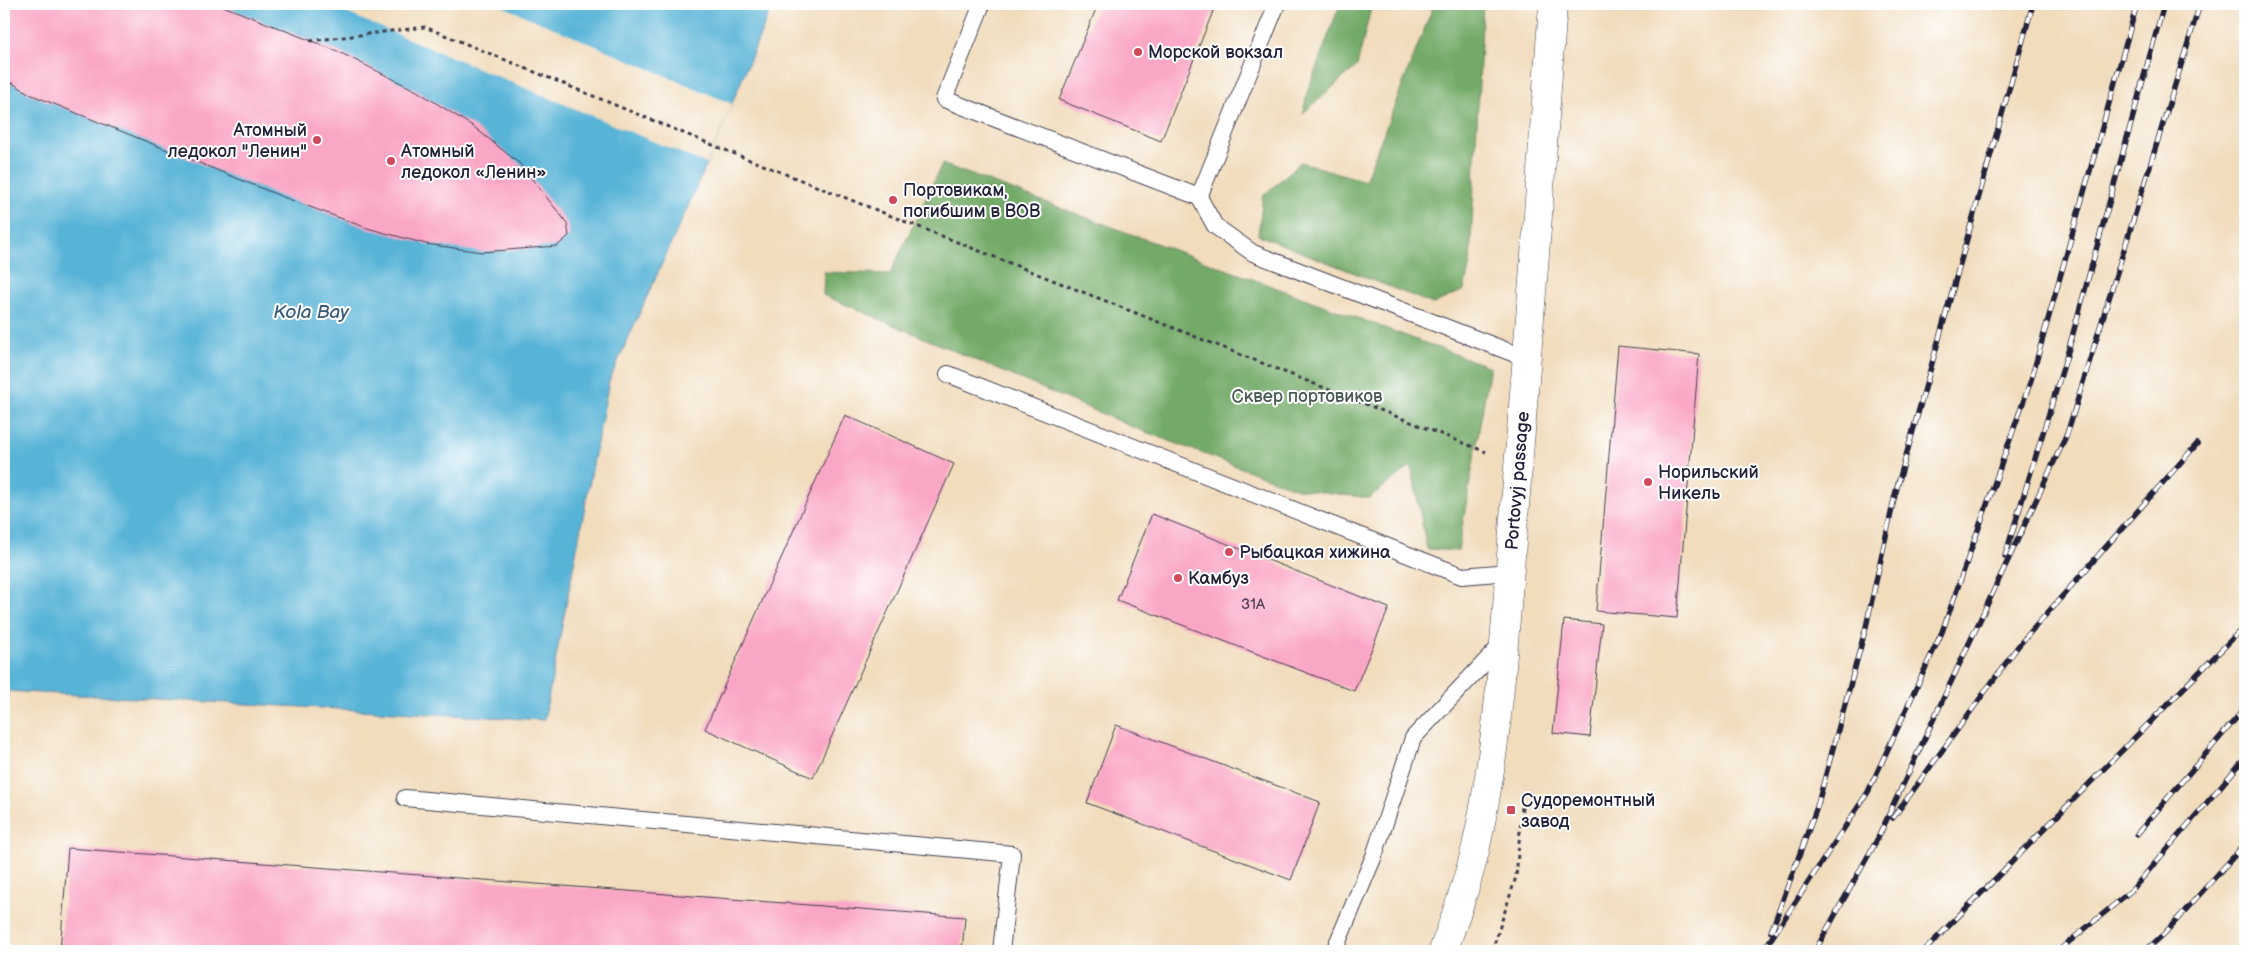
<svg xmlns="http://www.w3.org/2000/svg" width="2249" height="955" font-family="'Balsamiq Sans',sans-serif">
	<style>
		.forest { fill: #73aa67; stroke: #4a6651 }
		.water { fill: #59b4d7; stroke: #3e6b89 }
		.pier { fill: #f1dcbc }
		.building { fill: #faa6c5 }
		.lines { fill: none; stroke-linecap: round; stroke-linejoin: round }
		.service-casing { stroke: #413e4e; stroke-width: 18 }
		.tertiary-casing { stroke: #413e4e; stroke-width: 29 }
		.path { stroke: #413e4e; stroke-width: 3; stroke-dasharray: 4 4; stroke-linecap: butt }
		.service { stroke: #fff; stroke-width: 16 }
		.tertiary { stroke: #fff; stroke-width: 28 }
		.rail-casing { stroke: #22223b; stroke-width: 5.5 }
		.rail { stroke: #fff; stroke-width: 4; stroke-dasharray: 11; stroke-linecap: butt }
		.poi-dot { fill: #d1495b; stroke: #fff; stroke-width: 2 }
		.labels { text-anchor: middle; stroke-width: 4; stroke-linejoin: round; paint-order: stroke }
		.number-label { font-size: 15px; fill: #58435e }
		.poi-label { font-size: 18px; fill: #22223b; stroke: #fff; text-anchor: start }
		.park-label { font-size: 18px; fill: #485b50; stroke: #fff }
		.street-label { font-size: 18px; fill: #22223b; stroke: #fff }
		.water-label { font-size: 19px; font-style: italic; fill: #385c79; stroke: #fff }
	</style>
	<rect width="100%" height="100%" fill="#fff"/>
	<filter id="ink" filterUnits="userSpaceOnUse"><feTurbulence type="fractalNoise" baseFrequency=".02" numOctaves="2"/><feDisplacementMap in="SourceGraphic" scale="10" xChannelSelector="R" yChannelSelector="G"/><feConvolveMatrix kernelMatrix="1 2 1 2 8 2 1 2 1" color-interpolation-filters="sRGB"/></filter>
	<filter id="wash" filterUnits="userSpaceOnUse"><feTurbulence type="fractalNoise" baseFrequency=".0096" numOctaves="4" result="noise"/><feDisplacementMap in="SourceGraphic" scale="20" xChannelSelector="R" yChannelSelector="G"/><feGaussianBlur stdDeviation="1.12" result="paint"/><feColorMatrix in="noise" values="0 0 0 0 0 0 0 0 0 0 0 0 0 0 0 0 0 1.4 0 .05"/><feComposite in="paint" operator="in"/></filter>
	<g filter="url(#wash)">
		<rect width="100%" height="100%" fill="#f1dcbc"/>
		<g class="forest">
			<path d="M1340 4H1372L1357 66 1303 113 1307 93Z"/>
			<path d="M1434 4H1483L1470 263 1464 290 1433 304 1258 235 1263 196 1301 162 1365 181Z"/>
			<path d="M942 164 1490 367 1458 551 1427 549 1411 466 1369 498 1297 489 1135 428 823 295 824 272 890 274Z"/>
		</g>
		<path class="water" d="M4 4H773L707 164 609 381 544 720 4 691Z"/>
		<path class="pier" d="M325 4H497L732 104 707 164Z"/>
		<g id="blocks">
			<g class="building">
				<path d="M4 4H218L337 51 417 91 474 127 520 164 567 223 569 236 557 246 482 252 426 244 367 228 283 197 32 95 4 78Z"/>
				<path d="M1098 4H1216L1161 141 1059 100Z"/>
				<path d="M1618 346 1699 354 1677 618 1596 611Z"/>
				<path d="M845 415 954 464 813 778 705 729Z"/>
				<path d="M1152 514 1389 608 1354 691 1117 600Z"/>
				<path d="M1564 620 1602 624 1590 737 1553 733Z"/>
				<path d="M1116 725 1320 802 1291 880 1087 803Z"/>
				<path d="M68 848 965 917 962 951H60Z"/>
			</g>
		</g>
	</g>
	<g filter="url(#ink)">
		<use href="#blocks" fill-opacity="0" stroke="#413e4e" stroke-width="1"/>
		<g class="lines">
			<g class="service-casing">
				<g id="service">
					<path d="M982 4 944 99 1199 197"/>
					<path d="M1277 4 1199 197 1215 226 1253 253 1528 359"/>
					<path d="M948 374 1462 576 1509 572"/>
					<path d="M405 798 1012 854 1001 951"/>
					<path d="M1334 951 1374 856 1413 738 1504 642"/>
				</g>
			</g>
			<g class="tertiary-casing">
				<g id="tertiary">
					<path id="s1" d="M1443 951C1455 918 1467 885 1475 851 1499 746 1504 638 1513 531 1528 355 1541 180 1553 4"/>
				</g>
			</g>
			<g class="path">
				<path d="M310 41 425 27 715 146 1486 452"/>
				<path d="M1492 951 1516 877 1522 807"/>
			</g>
			<use href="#service" class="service"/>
			<use href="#tertiary" class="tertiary"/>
			<g class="rail-casing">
				<g id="rail">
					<path d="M2005 556 2067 355 2164 4"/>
					<path d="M1893 818 2019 645 2197 444"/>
					<path d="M2137 834 2245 708"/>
					<path d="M1771 932 1817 807 1866 627 1895 495 2033 4"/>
					<path d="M1763 951 1868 792 1942 632 2031 380 2137 4"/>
					<path d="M1815 951 1878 838 2067 434 2200 4"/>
					<path d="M1924 951 2240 631"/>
					<path d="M2058 951 2132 890 2245 758"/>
					<path d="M2145 951 2164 934 2245 844"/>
				</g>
			</g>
			<use href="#rail" class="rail"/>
		</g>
	</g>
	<g class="poi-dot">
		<circle cx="1138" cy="52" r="5"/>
		<circle cx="317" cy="140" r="5"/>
		<circle cx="391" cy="161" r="5"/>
		<circle cx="893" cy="200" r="5"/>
		<circle cx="1648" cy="482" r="5"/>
		<circle cx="1229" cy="552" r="5"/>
		<circle cx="1178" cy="578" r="5"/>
		<rect x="1506" y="805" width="10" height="10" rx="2.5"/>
	</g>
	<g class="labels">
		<g class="number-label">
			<text x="1253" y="609">31А</text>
		</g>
		<g class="poi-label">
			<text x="1148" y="58">Морской вокзал</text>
			<text x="307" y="136" text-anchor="end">Атомный<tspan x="307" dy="21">ледокол "Ленин"</tspan></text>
			<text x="401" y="157">Атомный<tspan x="401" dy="21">ледокол «Ленин»</tspan></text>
			<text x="903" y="196">Портовикам,<tspan x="903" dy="21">погибшим в ВОВ</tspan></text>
			<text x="1658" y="478">Норильский<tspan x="1658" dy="21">Никель</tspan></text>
			<text x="1239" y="558">Рыбацкая хижина</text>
			<text x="1188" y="584">Камбуз</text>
			<text x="1521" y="806">Судоремонтный<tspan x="1521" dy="21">завод</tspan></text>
		</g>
		<g class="park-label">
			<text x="1307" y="402">Сквер портовиков</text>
		</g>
		<g class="street-label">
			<text dy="6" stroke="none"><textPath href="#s1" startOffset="478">Portovyj passage</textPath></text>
		</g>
		<g class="water-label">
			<text x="311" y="318">Kola Bay</text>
		</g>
	</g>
	<rect width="2249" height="955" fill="none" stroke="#fff" stroke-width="20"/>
</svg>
